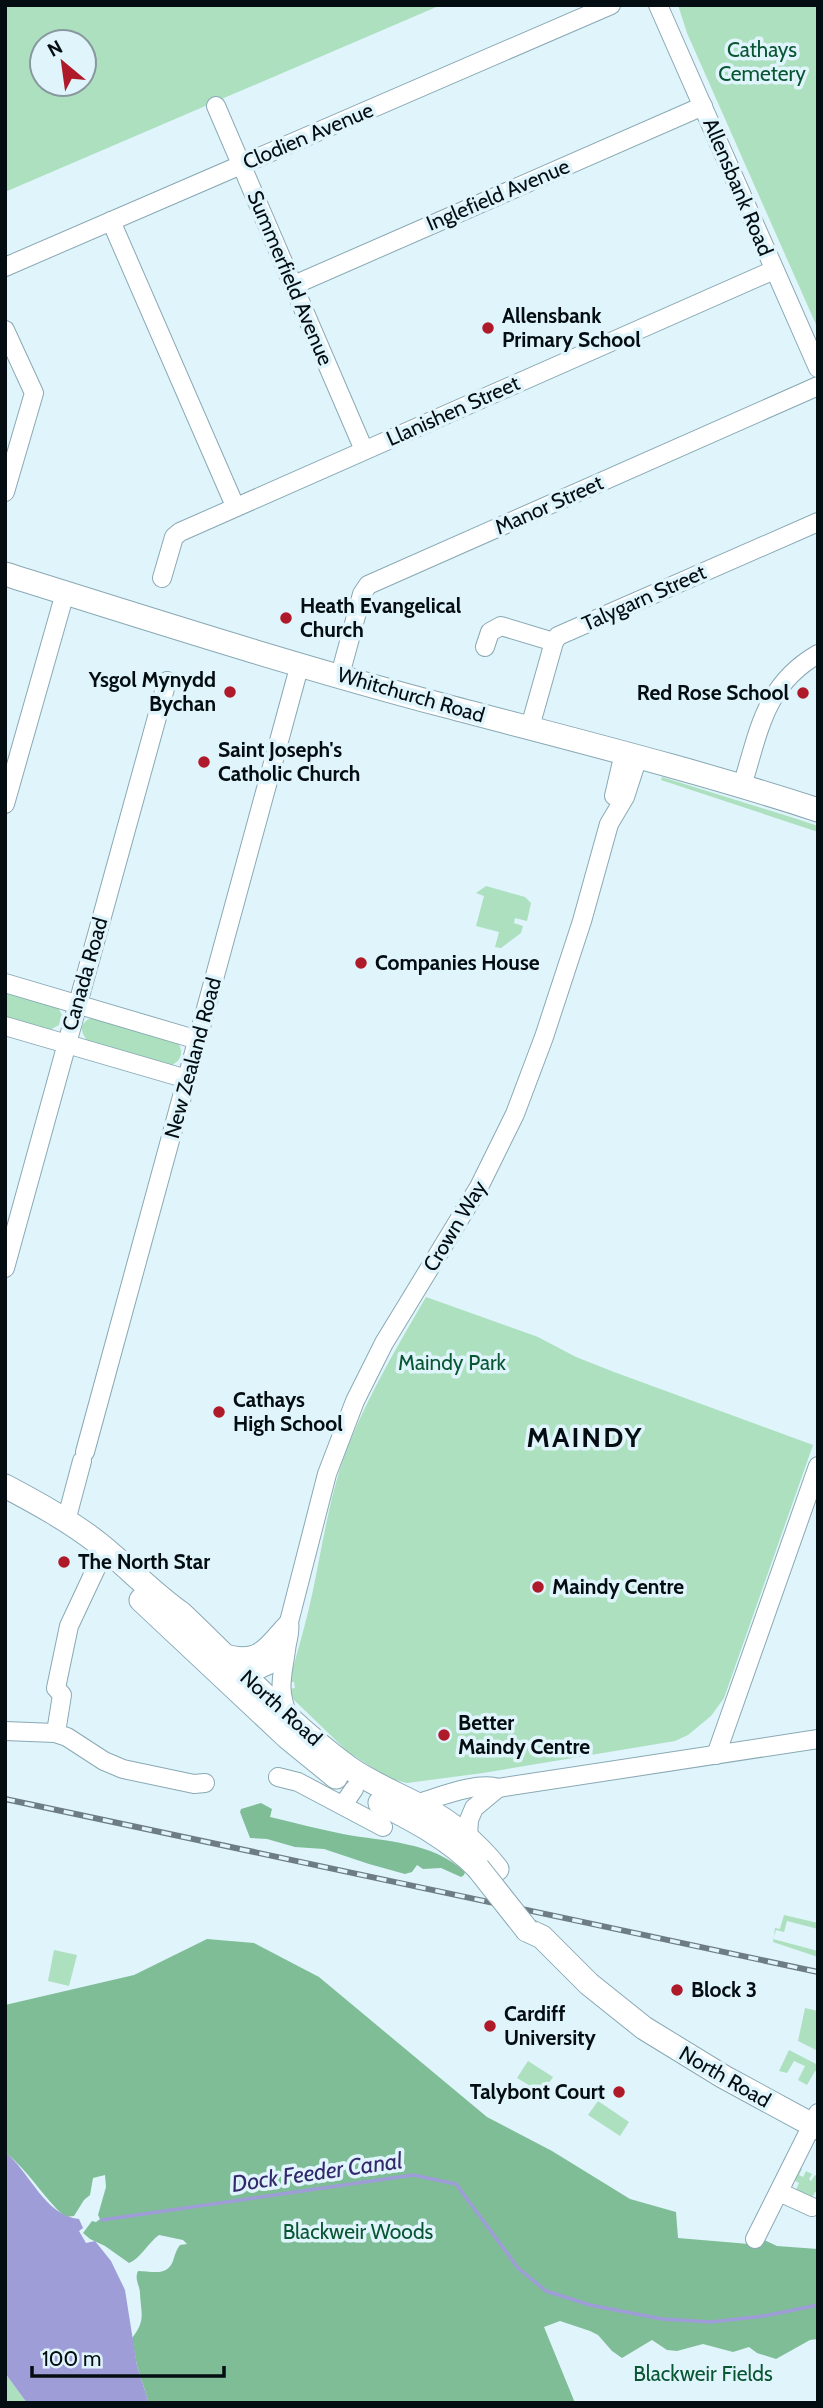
<svg xmlns="http://www.w3.org/2000/svg" width="823" height="2408" font-family="Cabin,sans-serif">
	<style>
		.green { fill: #ace0bf; fill-rule: evenodd }
		.forest { fill: #7fbd97 }
		.water { fill: #9f9dd7 }
		.lines { fill: none; stroke-linecap: round; stroke-linejoin: round }
		.stream { stroke: #9f9dd7; stroke-width: 3.5 }
		.minor-casing { stroke: #89a9b4; stroke-width: 20 }
		.major-casing { stroke: #89a9b4; stroke-width: 25 }
		.minor { stroke: #fff; stroke-width: 18 }
		.major { stroke: #fff; stroke-width: 23 }
		.rail-casing { stroke: #6e7d83; stroke-width: 6 }
		.rail { stroke: #e0f4fc; stroke-width: 3.5; stroke-dasharray: 10; stroke-linecap: butt }
		.major-bridge-casing { stroke: #89a9b4; stroke-width: 25; stroke-linecap: butt }
		.major-bridge { stroke: #fff; stroke-width: 23 }
		.poi-dot { fill: #ae1a29; stroke: #e0f4fc; stroke-width: 2.5 }
		.labels { text-anchor: middle; stroke-width: 7; stroke-linejoin: round; paint-order: stroke }
		.park-label { font-size: 21px; fill: #095633; stroke: #e0f4fc }
		.street-label { font-size: 21px; fill: #040e12; stroke: #e0f4fc }
		.poi-label { font-size: 21px; font-weight: bold; fill: #040e12; stroke: #e0f4fc; text-anchor: start }
		.water-label { font-size: 23px; font-style: italic; fill: #33286c; stroke: #e0f4fc }
		.district-label { font-size: 28px; font-weight: bold; letter-spacing: 2px; fill: #040e12; stroke: #e0f4fc }
	</style>
	<rect width="100%" height="100%" fill="#e0f4fc"/>
	<g class="green">
		<path d="M5 5H441L5 192ZM42 42H84V84H42Z"/>
		<path d="M678 5H818V329L687 33Z"/>
		<path d="M662 777 797 819 818 826V832L661 780Z"/>
		<path d="M486 886 525 897 531 903 527 921 515 918 514 923 523 926 521 933 501 948 495 947 499 932 476 926 484 896 476 893Z"/>
		<path d="M5 988 56 1004 62 1015 59 1025 48 1031 5 1021Z"/>
		<path d="M96 1016 176 1040C185 1052 182 1062 167 1067L89 1044 83 1034 81 1026 87 1020Z"/>
		<path d="M426 1297 538 1337 576 1357 614 1372 813 1445 724 1698 711 1716 688 1735 675 1741 483 1773 407 1783 388 1778 347 1751 294 1700 289 1689 295 1688 294 1682H289L290 1678C298 1650 306 1623 312 1595 321 1553 327 1511 340 1469 360 1409 394 1352 426 1297Z"/>
		<path d="M784 1915 818 1923V1929L787 1921 784 1932 776 1930 773 1939 818 1951V1957L773 1942 775 1928 780 1929Z"/>
		<path d="M54 1950 77 1955 69 1986 48 1981Z"/>
		<path d="M805 2008 818 2011 816 2050 798 2041Z"/>
		<path d="M789 2050 818 2065V2072L815 2071 807 2085 798 2080 805 2066 794 2061 787 2073 779 2071Z"/>
		<path d="M528 2061 553 2077 542 2093 517 2078Z"/>
		<path d="M598 2101 629 2122 620 2136 588 2115Z"/>
		<path d="M798 2166 802 2169 799 2175 803 2177 806 2171 812 2174 809 2179 811 2181 815 2175 818 2177V2192H815L811 2200 795 2192 799 2183 792 2179Z"/>
		<path d="M5 2373 27 2403H5Z"/>
	</g>
	<g class="forest">
		<path d="M261 1803 272 1809 270 1817C296 1823 318 1829 343 1834 386 1842 431 1841 465 1872L464 1875 461 1877 441 1868 423 1869 417 1865 412 1872 405 1874 369 1864 324 1849 295 1847 267 1839 250 1838 240 1812 241 1809Z"/>
		<path d="M207 1939 254 1943 319 1977 487 2117 552 2151 630 2199 676 2212 678 2238 749 2244 760 2238 777 2246 818 2249V2339L810 2340 776 2359 757 2353 749 2347 733 2352 703 2344 677 2351 667 2350 652 2340 622 2358 612 2351 598 2335 590 2331 560 2321 544 2327 575 2403H149L137 2366 132 2338C146 2321 141 2313 140 2294 140 2285 134 2280 138 2271 151 2271 167 2277 173 2261 175 2255 176 2250 180 2245L187 2244 183 2240 159 2235C148 2243 140 2259 129 2263L105 2246 90 2239 83 2233 92 2221 96 2222 100 2219 98 2215 106 2187 105 2175 93 2178 90 2195 84 2200 74 2216 65 2217C43 2197 28 2170 5 2152V2005L134 1975Z"/>
	</g>
	<path class="water" d="M5 2152C30 2172 45 2216 79 2219L83 2228 79 2231 86 2243 95 2241 111 2261 125 2290 137 2366 149 2403H27L5 2373Z"/>
	<g class="lines">
		<path class="stream" d="M102 2220 413 2175 456 2184 518 2268 546 2291 590 2305 662 2319 711 2322 764 2316 818 2305"/>
		<g class="minor-casing">
			<g id="minor">
				<path d="M658 5 818 368"/>
				<path d="M216 106 364 450"/>
				<path d="M111 221 235 506"/>
				<path d="M5 267 611 5"/>
				<path d="M294 285 703 106"/>
				<path d="M5 330 34 393 5 492"/>
				<path d="M162 578 174 537 180 532 774 270"/>
				<path d="M485 647 490 632 501 626 554 642"/>
				<path d="M340 675 362 594 368 585 818 386"/>
				<path d="M530 727 554 642 558 636 818 522"/>
				<path d="M742 786C759 732 764 685 818 654"/>
				<path d="M614 796 624 753"/>
				<path d="M5 804 65 593"/>
				<path d="M5 983 198 1040"/>
				<path d="M5 1026 187 1079"/>
				<path d="M5 1268 167 681"/>
				<path d="M85 1452 300 664"/>
				<path d="M66 1521 82 1461"/>
				<path d="M223 1653C262 1664 266 1645 289 1622"/>
				<path d="M235 1673C254 1674 271 1666 285 1653"/>
				<path d="M289 1718C277 1689 282 1679 286 1650 287 1639 291 1633 289 1622L327 1474 355 1401 384 1343 479 1187 515 1114 544 1037 582 921 609 824 625 797 638 757"/>
				<path d="M57 1726 62 1695 56 1688 69 1626 99 1562"/>
				<path d="M5 1731 55 1733 67 1737 104 1761 123 1769 194 1784 205 1783"/>
				<path d="M716 1755 818 1466"/>
				<path d="M278 1777 298 1782 383 1827"/>
				<path d="M415 1804C437 1798 477 1781 498 1788L818 1739"/>
				<path d="M343 1805 354 1789"/>
				<path d="M468 1837 469 1820 474 1808 498 1788"/>
				<path d="M779 2192 812 2207"/>
				<path d="M755 2239 818 2113"/>
			</g>
		</g>
		<g class="major-casing">
			<g id="major">
				<path d="M5 574C152 620 298 667 446 706 570 739 696 770 818 810"/>
				<path d="M5 1486C37 1503 70 1521 98 1543 127 1566 152 1593 182 1614 237 1666 287 1722 348 1767 372 1784 398 1794 424 1808 453 1823 476 1843 497 1869"/>
				<path d="M141 1600 287 1737 336 1777"/>
				<path d="M380 1803C415 1821 450 1839 478 1868"/>
				<path d="M527 1930 542 1937 589 1984 644 2028 724 2077 818 2128"/>
			</g>
		</g>
		<use href="#minor" class="minor"/>
		<use href="#major" class="major"/>
		<g class="rail-casing">
			<path id="rail" d="M5 1799 818 1972"/>
		</g>
		<use href="#rail" class="rail"/>
		<g class="major-bridge-casing">
			<path id="major-bridge" d="M478 1868 527 1930"/>
		</g>
		<use href="#major-bridge" class="major-bridge"/>
	</g>
	<g class="poi-dot">
		<circle cx="488" cy="328" r="7"/>
		<circle cx="286" cy="618" r="7"/>
		<circle cx="230" cy="692" r="7"/>
		<circle cx="803" cy="693" r="7"/>
		<circle cx="204" cy="762" r="7"/>
		<circle cx="361" cy="963" r="7"/>
		<circle cx="219" cy="1412" r="7"/>
		<circle cx="64" cy="1562" r="7"/>
		<circle cx="538" cy="1587" r="7"/>
		<circle cx="444" cy="1735" r="7"/>
		<circle cx="677" cy="1990" r="7"/>
		<circle cx="490" cy="2026" r="7"/>
		<circle cx="619" cy="2092" r="7"/>
	</g>
	<g class="labels">
		<g class="park-label">
			<text x="762" y="57">Cathays<tspan x="762" dy="24">Cemetery</tspan></text>
			<text x="452" y="1370">Maindy Park</text>
			<text x="358" y="2239">Blackweir Woods</text>
			<text x="703" y="2381">Blackweir Fields</text>
		</g>
		<g class="street-label">
			<text transform="translate(308 136) rotate(-23)" y="7">Clodien Avenue</text>
			<text transform="translate(738 187) rotate(67)" y="7">Allensbank Road</text>
			<text transform="translate(498 195) rotate(-23)" y="7">Inglefield Avenue</text>
			<text transform="translate(290 278) rotate(67)" y="7">Summerfield Avenue</text>
			<text transform="translate(453 411) rotate(-24)" y="7">Llanishen Street</text>
			<text transform="translate(549 505) rotate(-24)" y="7">Manor Street</text>
			<text transform="translate(644 598) rotate(-24)" y="7">Talygarn Street</text>
			<text transform="translate(411 695) rotate(16)" y="7">Whitchurch Road</text>
			<text transform="translate(85 974) rotate(-74)" y="7">Canada Road</text>
			<text transform="translate(193 1058) rotate(-75)" y="7">New Zealand Road</text>
			<text transform="translate(455 1226) rotate(-59)" y="7">Crown Way</text>
			<text transform="translate(281 1708) rotate(42)" y="7">North Road</text>
			<text transform="translate(725 2077) rotate(30)" y="7">North Road</text>
		</g>
		<g class="poi-label">
			<text x="502" y="323">Allensbank<tspan x="502" dy="24">Primary School</tspan></text>
			<text x="300" y="613">Heath Evangelical<tspan x="300" dy="24">Church</tspan></text>
			<text x="216" y="687" text-anchor="end">Ysgol Mynydd<tspan x="216" dy="24">Bychan</tspan></text>
			<text x="789" y="700" text-anchor="end">Red Rose School</text>
			<text x="218" y="757">Saint Joseph's<tspan x="218" dy="24">Catholic Church</tspan></text>
			<text x="375" y="970">Companies House</text>
			<text x="233" y="1407">Cathays<tspan x="233" dy="24">High School</tspan></text>
			<text x="78" y="1569">The North Star</text>
			<text x="552" y="1594">Maindy Centre</text>
			<text x="458" y="1730">Better<tspan x="458" dy="24">Maindy Centre</tspan></text>
			<text x="691" y="1997">Block 3</text>
			<text x="504" y="2021">Cardiff<tspan x="504" dy="24">University</tspan></text>
			<text x="605" y="2099" text-anchor="end">Talybont Court</text>
		</g>
		<g class="water-label">
			<text transform="translate(317 2172) rotate(-8)" y="8">Dock Feeder Canal</text>
		</g>
		<g class="district-label">
			<text x="585" y="1447">MAINDY</text>
		</g>
	</g>
	<rect width="823" height="2408" fill="none" stroke="#040e12" stroke-width="14"/>
	<g transform="translate(63 63) rotate(331)"><circle r="33" fill="#e0f4fc" stroke="#88989e" stroke-width="2"/>
	<path d="M0-5L12 26L0 18L-12 26Z" fill="#ae1a29"/>
	<text y="-10" font-size="19" font-weight="bold" text-anchor="middle" fill="#040e12">N</text>
	</g>
	<path d="M32 2366v10h192v-10" fill="none" stroke="#040e12" stroke-width="3.5"/>
	<text x="42" y="2366" font-size="21" fill="#040e12" stroke="#e0f4fc" stroke-width="5" paint-order="stroke">100 m</text>
</svg>
